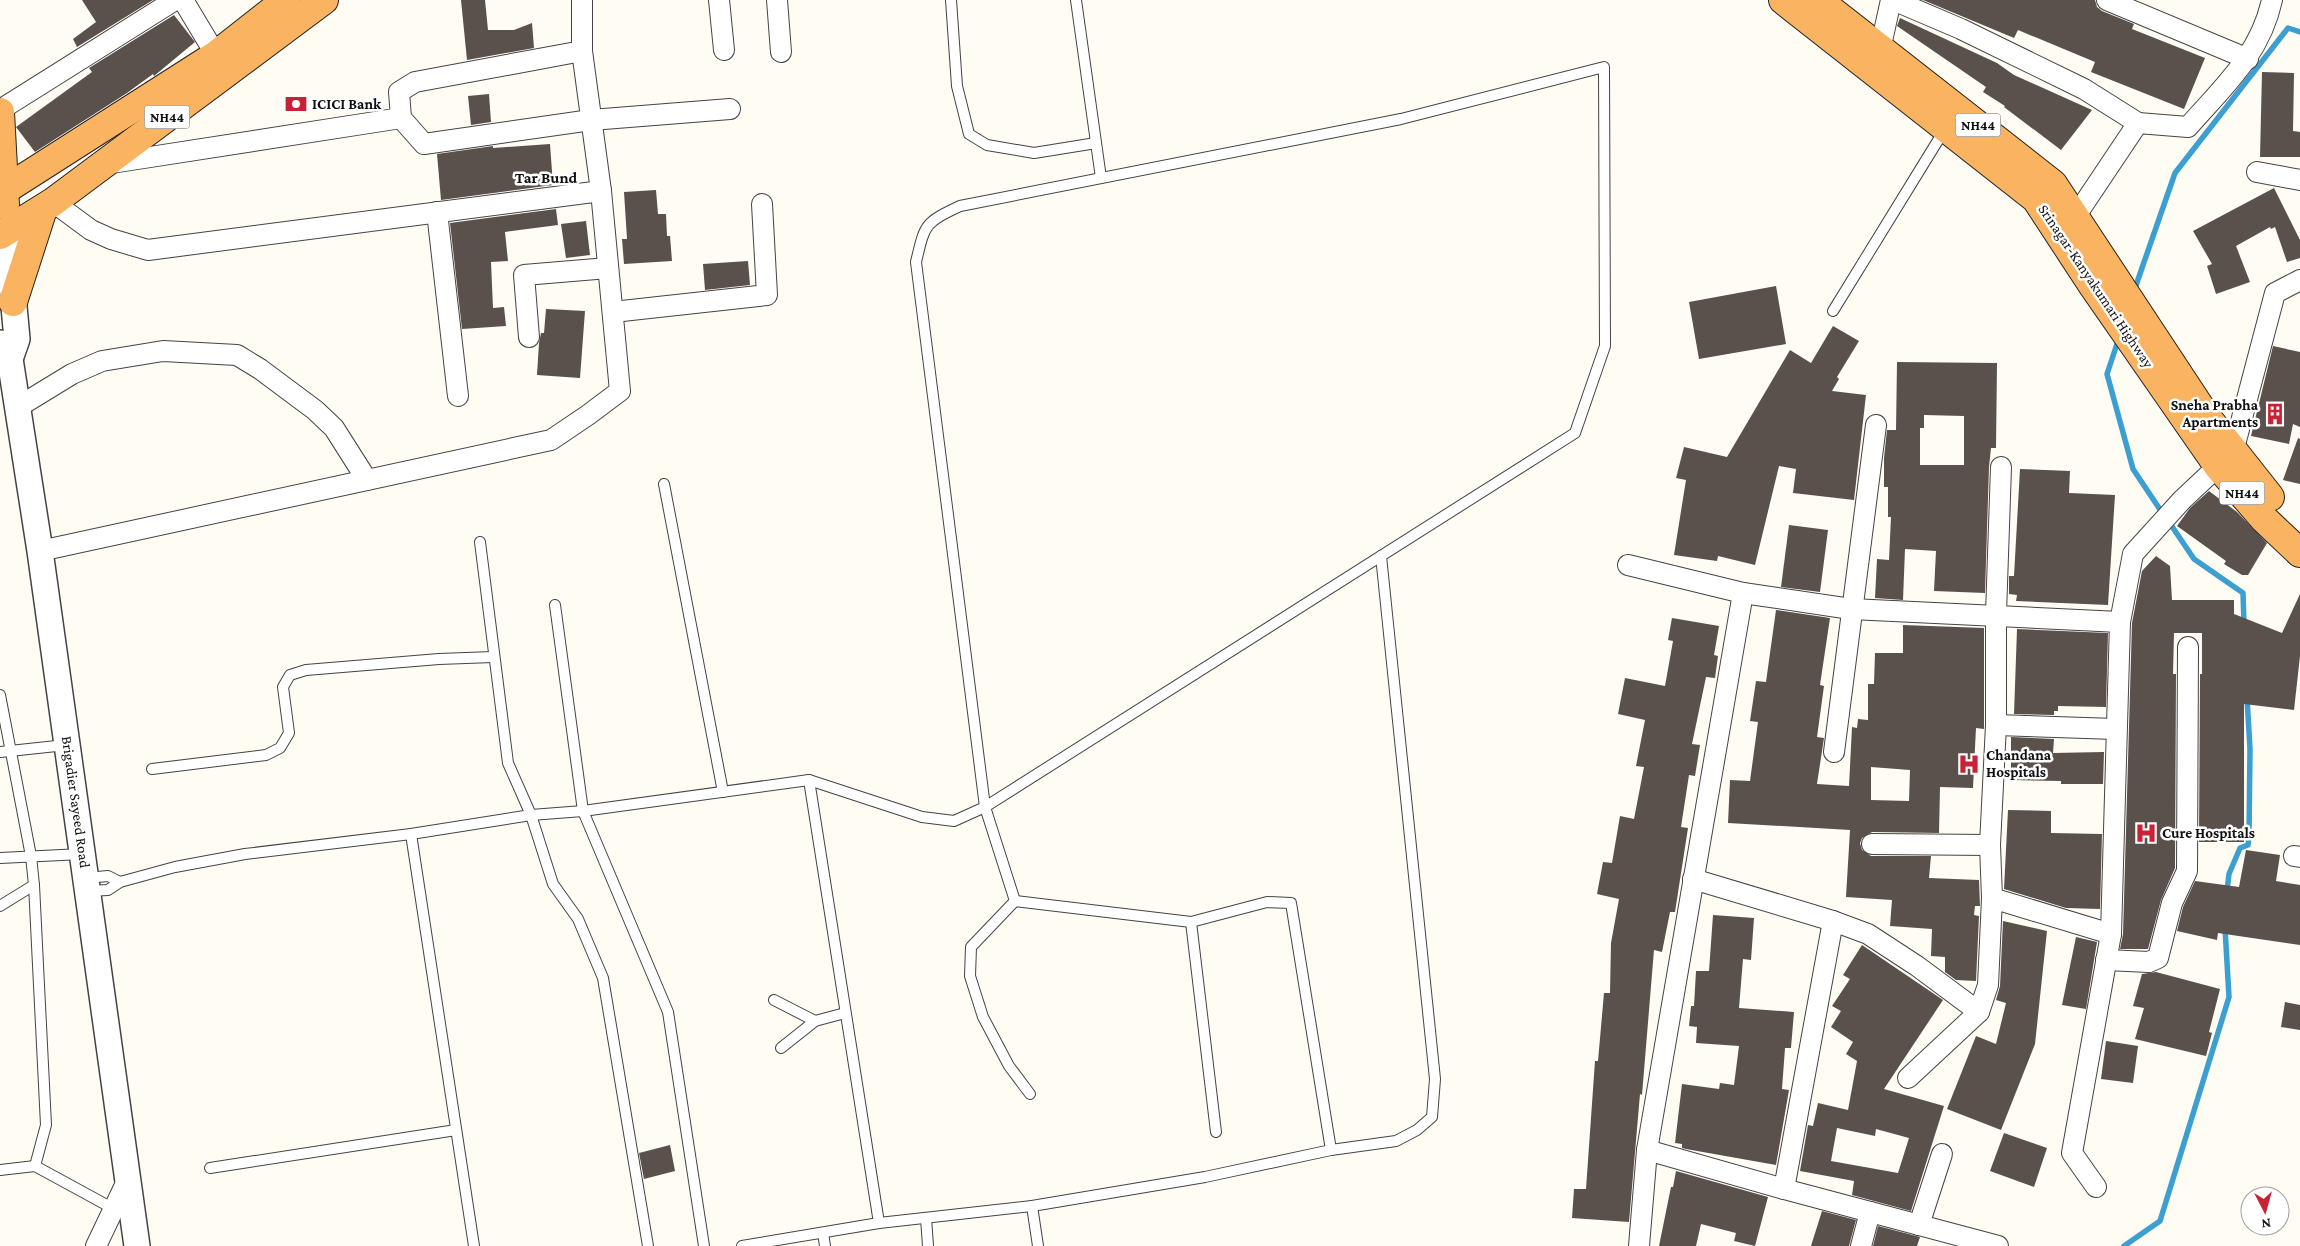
<svg xmlns="http://www.w3.org/2000/svg" width="2300" height="1246" font-family="'Crimson Pro',serif">
	<style>
		.lines { fill: none; stroke-linecap: round; stroke-linejoin: round }
		.stream { stroke: #3b9fd2; stroke-width: 5.5 }
		.building { fill: #5a514c; fill-rule: evenodd }
		.service-casing { stroke: #444; stroke-width: 12 }
		.minor-casing { stroke: #444; stroke-width: 22 }
		.tertiary-casing { stroke: #444; stroke-width: 28 }
		.trunk-casing { stroke: #222; stroke-width: 30 }
		.service { stroke: #fff; stroke-width: 10 }
		.minor { stroke: #fff; stroke-width: 20 }
		.tertiary { stroke: #fff; stroke-width: 25 }
		.trunk { stroke: #fab360; stroke-width: 28 }
		.labels { text-anchor: middle; stroke-width: 5; stroke-linejoin: round; paint-order: stroke }
		.shield { fill: #fff; stroke: #585858; stroke-width: 1 }
		.shield-label { font-size: 14px; font-weight: bold; fill: #111 }
		.poi-label { font-size: 15px; font-weight: bold; fill: #111; stroke: #fff; text-anchor: start }
		.street-label { font-size: 15px; fill: #111; stroke: #fff }
		.neighbourhood-label { font-size: 16px; font-weight: bold; fill: #111; stroke: #fff }
	</style>
	<rect width="100%" height="100%" fill="#fffcf4"/>
	<g class="lines">
		<g class="stream">
			<path d="M2134 291 2175 173 2288 28 2300 32"/>
			<path d="M2119 338 2107 374 2133 469 2163 514"/>
			<path d="M2169 522 2194 559 2243 593 2244 624"/>
			<path d="M2227 891 2229 874 2240 848 2248 845 2249 837 2250 749 2247 698"/>
			<path d="M2124 1246 2160 1221 2229 997 2225 928"/>
		</g>
	</g>
	<g class="building">
		<path d="M82 0H153L77 47 73 39 96 22Z"/>
		<path d="M461 0H485L488 30H514L532 23 534 48 467 60Z"/>
		<path d="M1923 0H2095L2097 7 2102 11 2134 24 2132 29 2205 58 2184 109 2091 72 2095 62 2018 30 2014 38Z"/>
		<path d="M174 15 195 42 154 76 153 74 127 93 35 152 16 127 92 72 89 68Z"/>
		<path d="M1900 18 1997 63 2014 75 2092 110 2061 150 2004 107 2005 106 1983 92 1986 87 1897 26Z"/>
		<path d="M2262 72 2294 73 2293 131 2300 132V157H2260Z"/>
		<path d="M489 94 491 122 471 125 468 96Z"/>
		<path d="M550 144 553 185 441 200 437 154 493 146V148Z"/>
		<path d="M2274 188 2300 240V258L2287 262 2275 227 2271 229 2270 227 2236 246 2250 282 2216 294 2207 266 2212 264 2193 231Z"/>
		<path d="M656 190 658 214H666L667 236H670L672 261 624 264 622 239H627L624 192Z"/>
		<path d="M556 209 558 225 505 232 508 261 491 262 493 308 504 307 506 326 462 329 450 223Z"/>
		<path d="M586 221 590 255 566 258 561 224Z"/>
		<path d="M748 261 750 285 705 290 703 264Z"/>
		<path d="M1776 286 1786 344 1699 359 1689 302Z"/>
		<path d="M546 309 585 311 580 378 537 375 539 343 541 333H544Z"/>
		<path d="M1833 326 1859 341 1837 377 1839 379 1832 391 1866 395 1854 500 1793 493 1796 469 1779 466 1755 565 1718 556 1717 561 1674 555 1686 480 1676 478 1684 447 1727 457 1790 350 1811 363Z"/>
		<path d="M2273 346 2300 352V427L2293 424 2289 444 2251 436Z"/>
		<path d="M1897 362 1997 363 1996 448H1991L1989 467 1985 593 1934 591 1936 551 1905 549 1903 600 1875 598 1877 559 1889 560 1891 517H1888V487H1884V458L1887 430H1896ZM1924 415 1964 416V465H1920V428H1924Z"/>
		<path d="M2298 438 2300 439V484L2283 480Z"/>
		<path d="M2020 469 2070 471 2069 493 2115 495 2108 605 2016 601 2017 595 2009 594V576H2014Z"/>
		<path d="M2209 491 2237 512 2267 543 2248 575H2242L2224 564 2226 561 2177 526 2190 508Z"/>
		<path d="M1789 525 1828 530 1820 592 1781 587Z"/>
		<path d="M2156 556 2170 566 2172 600H2234V614L2282 633 2300 594V656L2294 710 2244 704V842H2199L2200 674H2202V633H2174L2173 674H2176L2175 868 2161 900 2148 949H2120L2123 934 2132 623 2142 571Z"/>
		<path d="M1776 610 1830 618 1820 685 1824 686 1817 737 1824 738 1817 784 1849 786 1852 727 1857 728 1858 719 1868 720V684H1874L1875 653H1903V625L1984 628V729L1976 728 1973 788 1940 787 1939 833 1872 832 1862 838 1860 843 1862 850 1871 856H1931L1929 878 1979 880 1980 906H1975L1974 915 1979 916 1976 981 1956 980 1945 972V957L1931 956 1932 929 1890 926 1892 900 1846 897 1850 830 1728 823 1730 780 1750 781 1758 722 1750 721 1756 681 1766 682ZM1871 767 1910 770 1909 801 1871 800Z"/>
		<path d="M1672 618 1719 626 1714 655 1718 656 1715 678 1706 677 1692 744 1700 745 1695 776 1689 775 1681 827 1688 828 1675 912H1670L1662 952 1654 950 1642 1095 1640 1094 1629 1222 1572 1218 1574 1189H1586L1595 1061H1598L1604 993H1610L1611 943 1619 899 1597 894 1603 862 1612 863 1620 816 1634 819 1644 767 1636 766 1645 720 1618 714 1625 678 1665 686 1673 641 1668 640Z"/>
		<path d="M2017 629 2108 633 2106 707 2058 706V711H2054V715L2014 714Z"/>
		<path d="M2011 737 2054 739 2053 753 2104 752 2103 784H2061V781L2011 780Z"/>
		<path d="M2008 810 2051 811V833L2102 834 2100 909 2066 908 2004 889Z"/>
		<path d="M2246 850 2280 855 2276 881 2300 885V945L2218 933 2217 940 2177 931 2183 907 2195 881 2239 887Z"/>
		<path d="M1713 915 1754 918 1751 960 1743 959 1739 1008 1794 1012 1791 1048H1785L1782 1089 1789 1090 1776 1165 1686 1149 1682 1148V1144L1675 1143 1682 1084 1719 1089 1720 1083 1734 1085 1739 1046 1696 1043 1697 1027 1689 1026 1691 1006H1694L1696 971H1709Z"/>
		<path d="M2003 921 2047 931 2035 1044 2001 1130 1947 1109 1976 1036 1996 1044 2006 1003 1996 1000 2000 986Z"/>
		<path d="M2076 937 2097 942 2086 1009 2062 1005Z"/>
		<path d="M1862 945 1943 1000 1884 1089 1944 1106 1911 1211 1852 1195 1854 1181 1800 1171 1808 1125 1813 1126 1818 1103 1848 1110 1857 1061 1846 1054 1853 1042 1831 1027 1841 1011 1832 1006 1850 979 1843 975ZM1837 1128 1875 1136 1876 1129 1909 1138 1898 1173 1831 1161Z"/>
		<path d="M2156 972 2220 989 2209 1032 2212 1033 2206 1056 2135 1039 2144 1008 2133 1006 2142 974Z"/>
		<path d="M2285 1002 2300 1005V1030L2281 1027Z"/>
		<path d="M2106 1041 2138 1046 2133 1083 2101 1079Z"/>
		<path d="M2004 1133 2047 1148 2034 1187 1990 1171Z"/>
		<path d="M670 1145 675 1171 644 1179 639 1153Z"/>
		<path d="M1676 1171 1768 1197 1755 1246 1734 1241 1736 1233 1701 1224 1696 1246H1659L1671 1187H1673Z"/>
		<path d="M1822 1211 1856 1220 1849 1246H1811Z"/>
		<path d="M1878 1226 1920 1237 1917 1246H1873Z"/>
	</g>
	<g class="lines">
		<g class="service-casing">
			<g id="service">
				<path d="M951 0 957 86 969 134 987 145 1034 153 1096 143"/>
				<path d="M1076 0 1101 178"/>
				<path d="M1833 311 1945 129"/>
				<path d="M664 484 723 792"/>
				<path d="M480 542 508 763 531 815 553 884 578 919 603 978 648 1246"/>
				<path d="M555 605 583 811 668 1012 704 1246"/>
				<path d="M0 695 31 856 34 885 46 1125 35 1166 114 1209"/>
				<path d="M0 752 66 745"/>
				<path d="M152 769 266 755 280 748 289 733 283 687 290 675 306 670 439 659 493 657"/>
				<path d="M809 780 879 1223"/>
				<path d="M411 834 474 1246"/>
				<path d="M0 858 82 854"/>
				<path d="M87 878 108 876 120 882"/>
				<path d="M88 891 108 890 120 882 175 867 245 854 411 834 531 815 583 811 809 780 922 817 954 821 985 807 1575 433 1605 346 1604 67 1401 119 960 206C924 223 925 224 916 262L985 807 1015 901 971 947 970 976 983 1017 1009 1066 1030 1094"/>
				<path d="M1015 901 1191 922 1216 1132"/>
				<path d="M0 906 34 885"/>
				<path d="M1191 922 1267 902 1291 903 1331 1150"/>
				<path d="M774 1000 815 1021"/>
				<path d="M781 1048 815 1021 845 1013"/>
				<path d="M210 1168 456 1130"/>
				<path d="M0 1170 35 1166"/>
				<path d="M1032 1206 1038 1246"/>
				<path d="M926 1218 928 1246"/>
				<path d="M823 1233 825 1246"/>
				<path d="M742 1246 879 1223 1032 1206 1205 1177 1331 1150 1396 1141 1417 1130 1432 1117 1435 1079 1381 556"/>
			</g>
		</g>
		<g class="minor-casing">
			<g id="minor">
				<path d="M183 0 216 55"/>
				<path d="M719 0 724 50"/>
				<path d="M777 0 781 52"/>
				<path d="M1893 0 1961 29 2084 89 2138 123"/>
				<path d="M2107 0 2248 59"/>
				<path d="M1880 50 1891 0"/>
				<path d="M0 110 175 0"/>
				<path d="M401 118 424 144 591 120 730 109"/>
				<path d="M105 164 401 118 399 92 415 82 582 51"/>
				<path d="M2257 172 2300 180"/>
				<path d="M53 202 91 230 111 239 148 250 601 191"/>
				<path d="M437 212 458 396"/>
				<path d="M2075 217 2138 123 2188 127C2223 87 2260 55 2272 0"/>
				<path d="M613 312 767 295 762 204"/>
				<path d="M529 337 524 275 608 268"/>
				<path d="M18 407 72 374 102 361 163 351 237 355 260 369 315 410 334 428 367 480"/>
				<path d="M40 551 551 440 588 415 620 391 601 191 582 51V0"/>
				<path d="M1628 565 1743 593 1851 609 2120 622"/>
				<path d="M1996 725 2116 729"/>
				<path d="M1834 752 1876 425"/>
				<path d="M1872 844 1990 845"/>
				<path d="M2294 856 2300 857"/>
				<path d="M1693 879 1833 921 1868 934 1917 966 1979 1012"/>
				<path d="M1992 898 2111 934"/>
				<path d="M2106 960 2149 962 2158 958 2172 903 2187 871 2188 647"/>
				<path d="M1908 1078 1979 1012 1988 985 1992 898 1990 845 1996 725V614L2001 467"/>
				<path d="M1647 1150 1784 1189 1998 1246"/>
				<path d="M2096 1187 2072 1153 2111 934 2120 622 2133 554 2182 500 2233 452 2275 293 2300 280"/>
				<path d="M1784 1189 1833 921"/>
				<path d="M1919 1225 1942 1154"/>
				<path d="M96 1246 128 1179"/>
				<path d="M1639 1246 1647 1150 1743 593"/>
				<path d="M1861 1246 1870 1212"/>
			</g>
		</g>
		<g class="tertiary-casing">
			<g id="tertiary">
				<path d="M7 231 17 339 10 359"/>
				<path d="M0 343 10 359 40 551 137 1246"/>
			</g>
		</g>
		<g class="trunk-casing">
			<g id="trunk">
				<path d="M1783 0 2036 199 2093 286 2218 466 2264 519 2300 553"/>
				<path d="M1818 0 2053 184 2206 416 2270 497"/>
				<path d="M0 112 5 205"/>
				<path d="M0 193 216 55 286 0"/>
				<path d="M0 235 53 202 324 0"/>
				<path d="M13 302 43 209"/>
			</g>
		</g>
		<use href="#service" class="service"/>
		<use href="#minor" class="minor"/>
		<use href="#tertiary" class="tertiary"/>
		<use href="#trunk" class="trunk"/>
	</g>
	<defs>
		<g id="bank-bare" transform="scale(1.725)"><path d="M-6-4H6V4H-6ZM0-2.3a2.3 2.3 0 1 0 0 4.6a2.3 2.3 0 1 0 0-4.6Z" fill="#c72235" stroke="#fff" stroke-width="2.5" paint-order="stroke"/></g>
		<g id="building-bare" transform="scale(1.725)"><path d="M-4-6H4V6H1V3H-1V6H-4ZM-2.5-4.3h1.7v1.8h-1.7ZM.8-4.3h1.7v1.8H.8ZM-2.5-1h1.7V.8h-1.7ZM.8-1h1.7V.8H.8Z" fill="#c72235" stroke="#fff" stroke-width="2.5" paint-order="stroke"/></g>
		<g id="hospital-bare" transform="scale(1.725)"><path d="M-5-5h3v3.5h4V-5h3V5h-3V1.5h-4V5h-3Z" fill="#c72235" stroke="#fff" stroke-width="2.5" paint-order="stroke"/></g>
	</defs>
	<g fill-rule="evenodd">
		<use href="#bank-bare" x="296" y="104"/>
		<use href="#building-bare" x="2275" y="414"/>
		<use href="#hospital-bare" x="1969" y="764"/>
		<use href="#hospital-bare" x="2146" y="833"/>
	</g>
	<g class="labels">
		<g class="shield">
			<rect x="144.5" y="105.5" width="45" height="23" rx="4"/>
			<rect x="1955.5" y="113.5" width="45" height="23" rx="4"/>
			<rect x="2219.5" y="481.5" width="45" height="23" rx="4"/>
		</g>
		<g class="shield-label">
			<text x="167" y="122">NH44</text>
			<text x="1978" y="130">NH44</text>
			<text x="2242" y="498">NH44</text>
		</g>
		<g class="poi-label">
			<text x="312" y="109">ICICI Bank</text>
			<text x="2258" y="410" text-anchor="end">Sneha Prabha<tspan x="2258" dy="17">Apartments</tspan></text>
			<text x="1986" y="760">Chandana<tspan x="1986" dy="17">Hospitals</tspan></text>
			<text x="2162" y="838">Cure Hospitals</text>
		</g>
		<g class="street-label">
			<text transform="translate(2096 286) rotate(56)" y="5">Srinagar-Kanyakumari Highway</text>
			<text transform="translate(76 802) rotate(82)" y="5">Brigadier Sayeed Road</text>
		</g>
		<g class="neighbourhood-label">
			<text x="546" y="183">Tar Bund</text>
		</g>
	</g>
	<g transform="translate(2265 1211) rotate(174)"><circle r="24" fill="#ffffff" stroke="#a0a0a0"/>
	<path d="M0-4L9 19L0 12L-9 19Z" fill="#c72235"/>
	<text y="-8" font-size="14" font-weight="bold" text-anchor="middle" fill="#111111">N</text>
	</g>
</svg>
